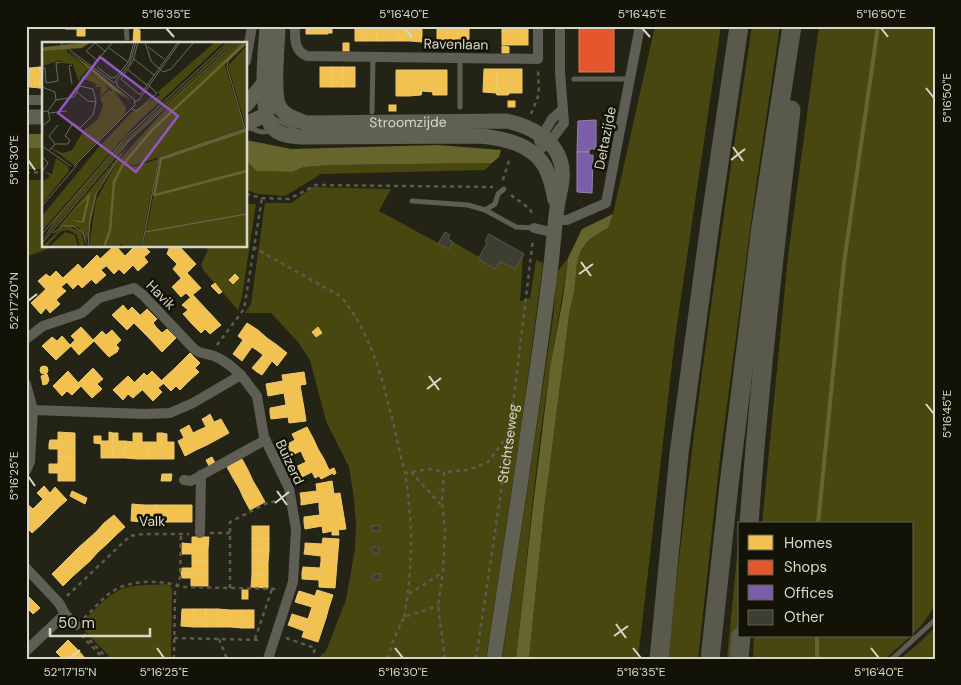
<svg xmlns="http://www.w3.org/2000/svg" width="961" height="685" font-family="'DM Sans',sans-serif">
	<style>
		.green { fill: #494710 }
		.water { fill: #66652c }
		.homes { fill: #f2c14e; stroke: #eac873 }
		.shops { fill: #e4572e; stroke: #e07e5c }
		.offices { fill: #7b5ea7; stroke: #9783b1 }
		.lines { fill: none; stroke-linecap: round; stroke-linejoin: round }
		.stream { stroke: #66652c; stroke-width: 4 }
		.building { fill: #3d3d32; stroke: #56564a }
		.path { stroke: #5b5b51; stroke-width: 2.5; stroke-dasharray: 4 4; stroke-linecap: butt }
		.lane { stroke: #5e5e54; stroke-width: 5 }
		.street { stroke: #5e5e54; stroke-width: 10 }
		.secondary { stroke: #606053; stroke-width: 15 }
		.highway { stroke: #5a5a4c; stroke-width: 19 }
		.ticks { fill: none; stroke: #d8d8c9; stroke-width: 2 }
		.labels { text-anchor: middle; stroke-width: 5; stroke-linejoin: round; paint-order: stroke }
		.street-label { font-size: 14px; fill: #d8d8c9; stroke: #121207 }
		.inset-river { fill: none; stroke: #66652c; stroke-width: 2.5 }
		.inset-road { fill: none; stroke: #6c6c5e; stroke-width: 1 }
		.view { fill: #9257c2; fill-opacity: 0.15; stroke: #9257c2; stroke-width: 2.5 }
		.inset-edge { fill: none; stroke: #d8d8c9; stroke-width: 2.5 }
		.neatline { fill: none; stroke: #d8d8c9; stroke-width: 2 }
		.ticks-label { font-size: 12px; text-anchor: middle; fill: #d8d8c9 }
	</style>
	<rect width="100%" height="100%" fill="#242416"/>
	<g class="green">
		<path d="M655 26H721L675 338 638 659H529L544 510 570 308C583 268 563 252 608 228L613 214Z"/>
		<path d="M752 26H780L756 186 720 458 698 659H668C690 447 720 236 752 26Z"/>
		<path d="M819 26H935V606L921 626 912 635V524H762L788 256Z"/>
		<rect x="26" y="148" width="18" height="21"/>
		<path d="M246 160 256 171 292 172 304 167 333 165 492 163 485 170 321 174 285 196 258 194 246 190Z"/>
		<path d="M26 180H44V246H55L26 257Z"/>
		<path d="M312 187 391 189 379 211 438 243 445 232 450 235 448 239 479 257 523 255 520 301 530 298 536 260 543 263 522 421 486 659H317L326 651 346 600 355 549 356 523 353 491 349 467 326 421 310 360 298 342 271 313H245L251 304 265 203H292Z"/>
		<path d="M246 204H256L242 297 238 310 204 271 201 265 208 250 205 246H246Z"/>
		<path d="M568 258C563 295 556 331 550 367 535 464 527 562 516 659H502L553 318 557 272Z"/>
		<path d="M743 495C737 550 741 604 737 659H727Z"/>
		<path d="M169 584 172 589 171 659H112L79 625C93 612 107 594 125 588 139 584 154 585 169 584Z"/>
		<path d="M935 627V659H900L919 643Z"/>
		<path d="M754 636H911L885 659H753Z"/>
	</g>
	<g class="water">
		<rect x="26" y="134" width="18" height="14"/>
		<path d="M246 140 291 149 438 145 501 150 499 157 492 163 333 165 304 167 292 172 256 171 246 160Z"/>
		<path d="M613 214 608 228C564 250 583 269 570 308L544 510 529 659H516L533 506 550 367 563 298 568 258 582 229Z"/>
	</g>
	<g class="homes">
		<path d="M65 26H85V36H77V29H65Z"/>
		<path d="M306 26H332V33H328V34H306Z"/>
		<rect x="355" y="26" width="11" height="15"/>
		<rect x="366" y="26" width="11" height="15"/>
		<path d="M377 26H389L388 41H377Z"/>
		<path d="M389 26H399V41H388Z"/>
		<path d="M399 26H411L410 41H399Z"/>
		<path d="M411 26H422V42L410 41Z"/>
		<rect x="437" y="26" width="10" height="14"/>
		<rect x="447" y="26" width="11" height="14"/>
		<rect x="458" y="26" width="11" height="14"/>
		<rect x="502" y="26" width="26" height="6"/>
		<path d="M134 29 140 30V42H133Z"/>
		<rect x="502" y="32" width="26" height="13"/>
		<rect x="343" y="43" width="6" height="8"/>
		<path d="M502 46 509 47V53H502Z"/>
		<path d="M40 67V88L30 87V68Z"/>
		<rect x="40" y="67" width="4" height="21"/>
		<rect x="320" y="67" width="12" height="20"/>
		<rect x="332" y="67" width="11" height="20"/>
		<rect x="343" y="67" width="12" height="20"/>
		<rect x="26" y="68" width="4" height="19"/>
		<path d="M484 69H497V95L496 93 483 92Z"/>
		<path d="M497 69H509L508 95H497Z"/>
		<path d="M509 69H522V93H509L508 95Z"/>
		<path d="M396 70H410L409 96H396Z"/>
		<path d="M410 70H422L421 95 409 96Z"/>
		<path d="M422 70H434L433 95V92L422 91 421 95Z"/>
		<path d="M434 70H447V95H433Z"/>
		<rect x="508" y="101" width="7" height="6"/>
		<rect x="389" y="105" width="7" height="6"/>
		<path d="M114 246H116L133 265 124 274 119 269 114 274 100 259Z"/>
		<path d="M135 246H144L150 252 144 257 148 262 138 271 125 256Z"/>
		<path d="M170 246H179L196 264 181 278 173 269 177 264 167 254Z"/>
		<path d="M97 255 106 266 101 270 106 275 96 284 82 270Z"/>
		<path d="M78 264 92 279 82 288 78 284 73 289 63 278Z"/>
		<path d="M196 264 187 273 201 288 190 297 186 293 181 297 172 287Z"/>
		<path d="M56 271 67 282 61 287 66 291 56 300 38 281 46 274 50 277Z"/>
		<path d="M235 274 239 278 233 284 229 280Z"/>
		<path d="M215 283 222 292 219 294 211 286Z"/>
		<path d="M46 289 60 304 50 313 46 308 41 314 31 303Z"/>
		<path d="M193 295 207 310 192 324 183 314 188 310 182 305Z"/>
		<path d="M123 305 128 311 132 307 141 316 127 330 112 315Z"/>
		<path d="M147 309 157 319 153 323 157 328 148 337 133 322Z"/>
		<path d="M207 310 221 325 210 334 205 329 201 333 192 324Z"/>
		<path d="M247 323 258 330 237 357 233 354 243 340 238 336Z"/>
		<path d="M81 327 94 341 79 355 70 345 75 340 71 336Z"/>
		<path d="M318 327 322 333 316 337 312 332Z"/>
		<path d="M157 328 162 333 167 329 176 338 162 352 148 337Z"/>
		<path d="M112 330 121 340 116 345 119 348 117 352 109 357 93 340 102 331 106 335Z"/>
		<path d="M258 330 267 338 258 351 252 347 242 361 237 357Z"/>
		<path d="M62 336 71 346 56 360 42 346 52 337 57 341Z"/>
		<path d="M267 338 277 345 257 372 252 368 263 355 258 351Z"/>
		<path d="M277 345 287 353 277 366 272 361 262 375 257 372Z"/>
		<path d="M190 353 200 363 195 368 199 372 189 381 176 367Z"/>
		<circle cx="44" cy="370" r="4"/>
		<path d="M176 367 189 381 180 390 176 386 171 391 161 381Z"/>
		<path d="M93 368 103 379 97 384 102 389 92 398 78 383Z"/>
		<path d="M68 371 81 386 72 395 67 391 62 396 53 386Z"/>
		<path d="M152 371 164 383 158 388 162 392 153 401 135 382 144 373 147 376Z"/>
		<path d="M304 372 306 384 267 390 266 384 283 381 282 375Z"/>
		<path d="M47 374 49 380 47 384 43 385 41 376Z"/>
		<path d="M128 376 142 390 133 398 128 394 123 400 113 390Z"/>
		<path d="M306 384 300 385 302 397 285 399 284 393 268 396 267 390Z"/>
		<path d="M302 397 304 408 270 413V408L286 405 285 399Z"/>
		<path d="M304 408 306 421 289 423 288 417 271 419 270 413Z"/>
		<path d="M210 414 214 422 221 419 229 433 218 439 206 417Z"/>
		<path d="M206 417 218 439 207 445 199 430 206 427 202 419Z"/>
		<path d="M189 425 193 433 199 430 207 445 196 450 184 428Z"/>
		<path d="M307 427 313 438 283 453 280 448 295 440 292 434Z"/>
		<path d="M184 428 196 450 185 456 178 441 184 438 180 430Z"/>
		<path d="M58 432 75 433V445L49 444 50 440H58Z"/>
		<path d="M109 432 113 433V458H101V441H109Z"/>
		<path d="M113 433H118V441H125V458H113Z"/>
		<path d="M133 433H138L137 459 125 458V441L133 442Z"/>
		<path d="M138 433H142V442H149V459H137Z"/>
		<path d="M157 433H162L161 459H149V442H157Z"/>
		<path d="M162 433 167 434V442H174V459H161Z"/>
		<path d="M94 436H101V444L94 443Z"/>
		<path d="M313 438 318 449 303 456 301 451 285 458 283 453Z"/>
		<path d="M49 444 75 445V457H58V449H49Z"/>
		<path d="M318 449 324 459 294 475 291 469 306 462 303 456Z"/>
		<path d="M58 457H75V469L49 468V464H58Z"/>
		<path d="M212 457 215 463 209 466 206 460Z"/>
		<path d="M242 459 248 470 233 478 227 467Z"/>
		<path d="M324 459 329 470 334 468 336 473 334 475 333 473 321 479 319 476 315 478 312 472 296 480 294 475Z"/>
		<path d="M49 468 75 469V481H58V473H49Z"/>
		<path d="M248 470 253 481 239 488 233 478Z"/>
		<path d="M162 474H172L171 481H161Z"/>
		<path d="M253 481 259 491 244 499 239 488Z"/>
		<path d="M332 481 334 494 301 499 300 493 317 491 316 484Z"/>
		<path d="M44 486 50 493 55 487 67 500 58 508 40 490Z"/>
		<path d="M40 490 58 508 50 516 38 504 43 499 37 493Z"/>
		<path d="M72 491 87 498 85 504 70 496Z"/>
		<path d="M259 491 265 502 250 510 244 499Z"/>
		<path d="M340 493 342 505 319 508V502L301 505V499Z"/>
		<path d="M26 503 33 509 38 504 50 516 41 525 26 509Z"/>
		<path d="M132 504 144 505V522L131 521Z"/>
		<rect x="144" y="505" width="12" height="17"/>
		<rect x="156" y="505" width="12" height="17"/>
		<path d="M168 505H180L179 522H168Z"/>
		<path d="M180 505H192V522H179Z"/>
		<path d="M342 505 344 517 304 523V517L320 515 319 508Z"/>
		<path d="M26 509 41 525 32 533 26 527Z"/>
		<path d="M114 515 125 527 116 535 104 523Z"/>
		<path d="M344 517 346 529 338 530 339 535H332V531L323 533 322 526 305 529 304 523Z"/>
		<path d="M104 523 116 535 107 544 96 532Z"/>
		<rect x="252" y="526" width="17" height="13"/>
		<path d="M96 532 107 544 98 552 87 540Z"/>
		<path d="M192 537H209L208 549H182V543L192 544Z"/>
		<path d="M323 538 339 539 338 551 305 548V543L322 544Z"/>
		<rect x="252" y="539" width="17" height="12"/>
		<path d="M87 540 98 552 90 561 78 548Z"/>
		<path d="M78 548 90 561 81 569 69 557Z"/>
		<path d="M305 548 338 551 337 563 321 562V556L304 554Z"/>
		<path d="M182 549H208V561H192V554H182Z"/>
		<path d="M252 551H269L268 563H252Z"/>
		<path d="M69 557 81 569 72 577 61 565Z"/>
		<path d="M192 561H208V573H181L182 568H192Z"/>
		<path d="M321 562 337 563 336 576 302 573 303 567 320 568Z"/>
		<rect x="252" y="563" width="16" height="12"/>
		<path d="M61 565 72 577 63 586 52 574Z"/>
		<path d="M181 573H208V586H191V578H182Z"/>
		<path d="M302 573 336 576 335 588 319 587V580L302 579Z"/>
		<path d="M252 575H268V588L251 587Z"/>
		<rect x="242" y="590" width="6" height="9"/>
		<path d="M317 590 333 595 329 607 297 596 299 591 315 596Z"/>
		<path d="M26 594 40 608 33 614 29 610 26 613Z"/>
		<path d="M297 596 329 607 326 618 310 613 312 607 295 602Z"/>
		<path d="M182 609H194V627L181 626Z"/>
		<rect x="194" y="609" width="12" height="18"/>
		<rect x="206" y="609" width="12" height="18"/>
		<path d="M218 609 230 610V627H218Z"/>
		<path d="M230 610H242V628L230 627Z"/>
		<rect x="242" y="610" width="12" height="18"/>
		<path d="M310 613 326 618 322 630 290 620 292 614 308 619Z"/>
		<path d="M290 620 322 630 318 642 302 637 304 631 288 625Z"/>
		<path d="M68 640 77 649 67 659H63L56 652Z"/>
		<path d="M77 649 85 658 84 659H67Z"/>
	</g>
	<rect class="shops" x="579" y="28" width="35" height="44"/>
	<g class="offices">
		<path d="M596 120V149H589V152H577L578 121Z"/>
		<path d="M577 152H589V155H593L592 193 577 192Z"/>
	</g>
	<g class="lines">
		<g class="stream">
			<path d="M818 524 844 263 878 26"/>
			<path d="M817 659V636"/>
		</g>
	</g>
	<g class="building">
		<path d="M445 232 450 235 448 239 453 242 449 249 438 244Z"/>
		<path d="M489 234 524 254 515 269 500 261 495 269 478 259 487 243 485 241Z"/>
		<path d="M379 525 380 531H372L371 526Z"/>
		<path d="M372 547H379V554L372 553Z"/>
		<path d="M373 574H381L380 580 373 579Z"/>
	</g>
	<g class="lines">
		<g class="path">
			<path d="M531 114 539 94 538 71"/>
			<path d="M26 173 44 172"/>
			<path d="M503 180 510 157"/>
			<path d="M246 194 262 198 289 199 316 185 493 187"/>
			<path d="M511 195 530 209 533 216"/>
			<path d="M253 247 340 296C380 341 390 415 405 473"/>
			<path d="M217 345 244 309 262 198"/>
			<path d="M411 472 441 505"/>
			<path d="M210 533H231"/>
			<path d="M230 588V522L265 504 280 500"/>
			<path d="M409 594 443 572"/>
			<path d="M67 596 130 536 143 534H189"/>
			<path d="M404 617C413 568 413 521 405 473L431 469 444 472"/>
			<path d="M84 618C94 609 102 598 113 591 132 579 162 580 182 587L278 589"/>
			<path d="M84 634 108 659"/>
			<path d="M81 635 104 659"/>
			<path d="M174 638 262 640"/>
			<path d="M286 638 315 648 312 659"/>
			<path d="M219 639 227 659"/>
			<path d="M255 639 272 589"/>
			<path d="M174 659 175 591 180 578 181 534"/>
			<path d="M388 659 392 644 404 617 438 606"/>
			<path d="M445 659 438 606 443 572 445 529 442 500 444 472 468 470 488 462 504 440 509 438"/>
			<path id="s1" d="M476 659 509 438 533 239"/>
		</g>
		<g class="lane">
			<path d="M126 26 127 38"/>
			<path d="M574 79H630"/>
			<path d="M460 107V58"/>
			<path d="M372 112 373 57"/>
			<path d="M272 118 293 127 301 125"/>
			<path d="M247 127 261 132 272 131"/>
			<path d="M412 201 468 205 485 210 516 227 534 228"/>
			<path d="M485 210 495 204 498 194 504 189"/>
			<path d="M892 659 935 620"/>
		</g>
		<g class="street">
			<path d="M295 26C295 39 294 51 307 56L538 59V26"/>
			<path d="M246 61 252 26"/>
			<path d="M26 100H44"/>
			<path d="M539 141 552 119 562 110"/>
			<path d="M533 154 549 143 564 123 560 72V26"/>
			<path d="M557 220H567L606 203 640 26"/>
			<path d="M534 228 555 233"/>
			<path d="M26 339 43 326 82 313 99 298 134 288 143 295 195 350C203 355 206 353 214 356 225 360 232 367 241 375"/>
			<path d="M26 384 33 410 30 462 26 471"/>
			<path d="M33 410 145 414 170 413 193 403 241 375 257 396 264 437 289 488 296 529 293 582 268 659"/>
			<path d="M184 480 191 481 265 440"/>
			<path d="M200 533 201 475"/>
			<path d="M26 568 59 603 65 614 76 625"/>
			<path d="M26 651 65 614"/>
		</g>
		<g class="secondary">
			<path d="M267 26C266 48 257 117 275 130 282 136 293 136 301 137L480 136C503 138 533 145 545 167 551 178 553 189 555 200"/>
			<path id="s2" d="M278 26C278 44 272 92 279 106 284 116 296 119 306 123L507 121C530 126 555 139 561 163 565 178 559 193 557 208 554 229 553 251 550 272 534 401 513 530 494 659"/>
			<path d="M246 105 263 84"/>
			<path d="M26 117H44"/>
			<path d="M246 124 265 115 270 106"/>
		</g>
		<g class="highway">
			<path d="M749 524C759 385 775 247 791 110"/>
			<path d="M659 659 679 454 709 231 739 26"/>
			<path d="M710 659 729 485 761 227 792 26"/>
			<path d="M739 659 741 636"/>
		</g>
	</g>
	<path class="ticks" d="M166 28 174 37M404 28 412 37M642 28 650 37M881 28 888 37M926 88 934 98M733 147 743 161M28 160 35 170M731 160 745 149M581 262 591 276M579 274 593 264M28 301 37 294M429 376 439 390M427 389 441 378M926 404 934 414M28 476 35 486M277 491 287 505M275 503 289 492M616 624 626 638M614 636 628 626M157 648 164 658M395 648 403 658M633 648 641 658M871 648 879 658M70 658 80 650"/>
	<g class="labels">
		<g class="street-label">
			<text transform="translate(456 44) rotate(1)" y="5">Ravenlaan</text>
			<text dy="5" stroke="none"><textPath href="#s2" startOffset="215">Stroomzijde</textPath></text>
			<text transform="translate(605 138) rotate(-79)" y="5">Deltazijde</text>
			<text transform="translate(161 295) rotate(45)" y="5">Havik</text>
			<text dy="5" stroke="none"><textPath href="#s1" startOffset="218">Stichtseweg</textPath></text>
			<text transform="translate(290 462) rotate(65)" y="5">Buizerd</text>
			<text transform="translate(152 521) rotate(-1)" y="5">Valk</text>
		</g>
	</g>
	<g transform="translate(42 42)">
		<rect width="205" height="205" fill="#242416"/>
		<path d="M173 0H182L92 84 0 189V174L56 106 89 71 118 53 116 50ZM188 0H192L88 97 0 199 11 180 78 103ZM196 0H204L183 23 202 86 94 123 82 124H95L116 117 99 205H82L79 201 78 205H47L54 158 75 120 133 57ZM205 3V85H204L186 24ZM25 6V10L88 59 72 49 84 65 83 72 32 123 10 107 14 103 11 107 21 111 30 108 42 88 56 77 61 63 58 56 67 48 69 49H71L64 43 66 47 58 55 59 45H54L53 41 42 37 38 44 39 36 46 29 61 40 24 12 45 28 38 36 37 41 31 22 20 21 19 18 0 24V9ZM205 88V205H101L119 117ZM88 101 56 147 45 198 36 185H16ZM14 116 26 124 27 129 0 162V140L8 134 2 129 10 132ZM28 185 39 190 43 205H38L35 193 27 188 19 189 4 205H0L19 186ZM23 190 33 193 36 205H7Z" fill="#494710"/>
		<path d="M49 0 40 6 0 9 2 5ZM26 9 50 26 89 58 71 47ZM49 150 42 181 27 178 40 179 45 156 27 174Z" fill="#66652c"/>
		<path class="inset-river" d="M113 153 205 129M112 154 119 117 205 88M62 205 68 188 72 140 80 124 110 88 202 2"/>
		<path class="inset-road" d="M17 0 72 41 88 21 94 0M96 0 91 19 79 37 98 53 136 0M103 0 109 19 121 30 129 27 152 0M106 5 122 17M67 6 86 20M60 15 79 30M92 17 112 33M56 19 44 9 53 1 64 10M30 23 27 24 30 42M50 24 71 0M55 25 69 36 74 35 87 19 92 0M0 26H3L4 41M86 28 105 43M4 41 16 39 14 21 19 20M0 45 13 50 14 58M92 60 97 58 138 0M90 67 95 69 115 51 107 44M0 70 6 69 14 58 32 55 38 44 51 47 54 60M7 71 25 69M0 84 8 78 6 69M203 87 185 25 186 19 205 1M13 102 7 94 16 83M0 104 29 124M8 108 13 102H26L28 98 23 94 31 81 38 86 51 73 54 60 46 59 35 50M0 114 6 121 0 130M32 124 93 63 92 57 75 44V39M0 164 35 123M103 190 205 172M11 191 21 184H31L41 191 44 201M0 192 85 94 186 0M0 201 87 99 194 0M46 205 48 177 54 152 79 112M100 205 117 116 205 86"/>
		<path class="view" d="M58 15 136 74 94 130 16 71Z"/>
		<rect width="205" height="205" class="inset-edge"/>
	</g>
	<rect width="961" height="685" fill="none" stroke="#121207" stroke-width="55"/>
	<rect x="738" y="522" width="175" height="115" fill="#121207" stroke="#616155"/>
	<rect x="748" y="535" width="25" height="15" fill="#f2c14e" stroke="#616155"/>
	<text x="784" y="548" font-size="15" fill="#d8d8c9">Homes</text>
	<rect x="748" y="560" width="25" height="15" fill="#e4572e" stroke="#616155"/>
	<text x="784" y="572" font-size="15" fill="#d8d8c9">Shops</text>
	<rect x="748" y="585" width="25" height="15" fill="#7b5ea7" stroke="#616155"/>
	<text x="784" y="598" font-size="15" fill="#d8d8c9">Offices</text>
	<rect x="748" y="610" width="25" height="15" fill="#3d3d32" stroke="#616155"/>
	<text x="784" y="622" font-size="15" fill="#d8d8c9">Other</text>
	<path d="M50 628v8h100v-8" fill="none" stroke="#d8d8c9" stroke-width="2.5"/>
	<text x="58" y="628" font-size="15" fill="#d8d8c9" stroke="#121207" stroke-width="4" paint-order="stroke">50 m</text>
	<rect x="28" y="28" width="906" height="630" class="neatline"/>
	<g class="ticks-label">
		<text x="166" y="18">5°16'35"E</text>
		<text x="404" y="18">5°16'40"E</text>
		<text x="642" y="18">5°16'45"E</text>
		<text x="881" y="18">5°16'50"E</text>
		<text transform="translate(947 98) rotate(-90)" y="4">5°16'50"E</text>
		<text transform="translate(14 160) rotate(-90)" y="4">5°16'30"E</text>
		<text transform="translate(14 301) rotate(-90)" y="4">52°17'20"N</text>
		<text transform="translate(947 414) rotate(-90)" y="4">5°16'45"E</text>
		<text transform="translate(14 476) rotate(-90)" y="4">5°16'25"E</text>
		<text x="70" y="676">52°17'15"N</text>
		<text x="164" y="676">5°16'25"E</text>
		<text x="403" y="676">5°16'30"E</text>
		<text x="641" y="676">5°16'35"E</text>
		<text x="879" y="676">5°16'40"E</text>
	</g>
</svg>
